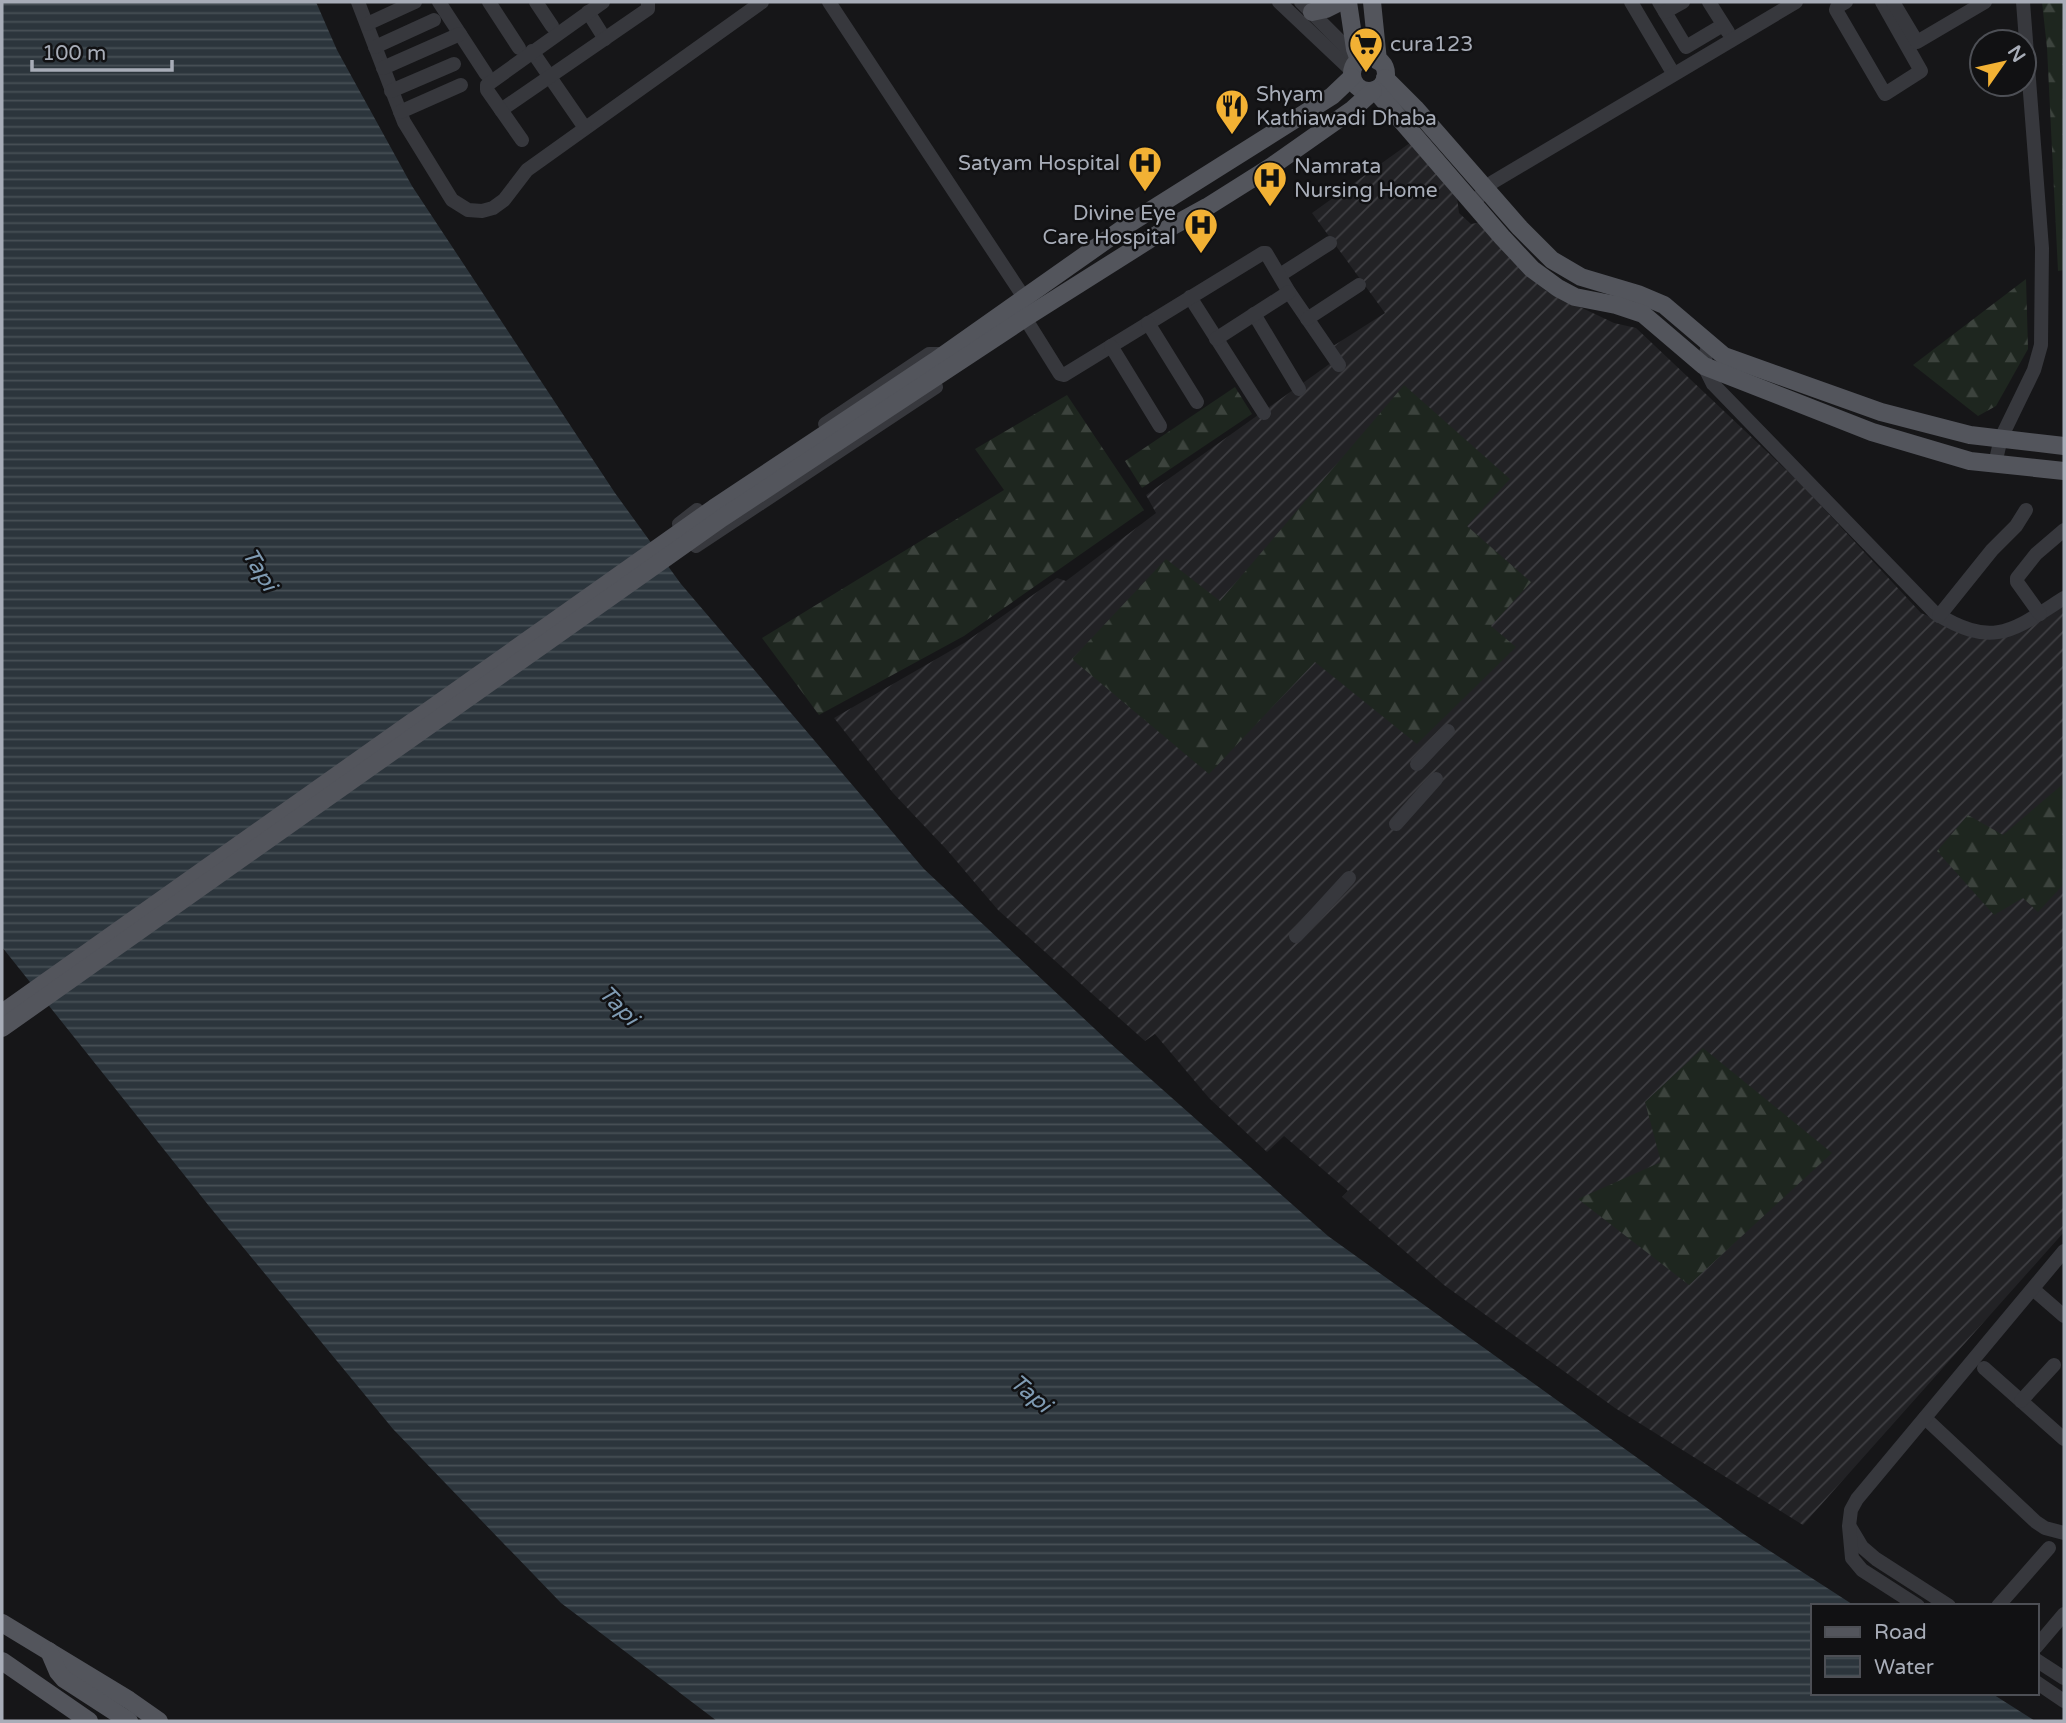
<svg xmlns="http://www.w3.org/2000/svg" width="2066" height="1723" font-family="'Varela Round',sans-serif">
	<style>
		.industrial { fill: url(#industrial-furrows) }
		.forest { fill: url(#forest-firs) }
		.water { fill: url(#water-rules) }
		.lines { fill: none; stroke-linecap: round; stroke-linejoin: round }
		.minor { stroke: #37383d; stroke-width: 14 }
		.major { stroke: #53555c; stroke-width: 18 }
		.labels { text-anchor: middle; stroke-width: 5; stroke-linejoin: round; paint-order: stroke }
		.poi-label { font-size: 21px; fill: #a8adb8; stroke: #111113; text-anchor: start }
		.water-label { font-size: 23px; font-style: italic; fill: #7f9bb3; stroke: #111113 }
	</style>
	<defs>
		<pattern id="industrial-furrows" width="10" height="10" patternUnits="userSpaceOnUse" patternTransform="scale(1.75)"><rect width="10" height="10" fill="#222225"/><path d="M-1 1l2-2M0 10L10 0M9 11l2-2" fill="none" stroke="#3f3f43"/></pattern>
		<pattern id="forest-firs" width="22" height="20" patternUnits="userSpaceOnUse" patternTransform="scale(1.75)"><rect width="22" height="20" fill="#1e261f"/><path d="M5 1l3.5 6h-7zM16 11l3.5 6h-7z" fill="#3c433d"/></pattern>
		<pattern id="water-rules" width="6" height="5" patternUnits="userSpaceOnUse" patternTransform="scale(1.75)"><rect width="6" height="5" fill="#2c353c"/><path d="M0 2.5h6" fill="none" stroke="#485056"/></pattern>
	</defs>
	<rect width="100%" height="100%" fill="#161618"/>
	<path class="industrial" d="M1414 140 1456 190 1459 213 1471 224 1482 222 1546 291 1614 323 1636 328 1799 482 1921 613 1961 630 2011 636 2064 604V1232L1803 1525 1615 1408 1444 1285 1342 1197 1348 1191 1284 1136 1267 1152 1209 1098 1155 1034 1145 1041 998 910 947 850 893 793 834 718 964 643 1057 578 1066 581 1156 513 1146 495 1335 360 1330 348 1385 313 1312 213Z"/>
	<g class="forest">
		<path d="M2042 2H2064V270L2058 271 2047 48Z"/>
		<path d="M2026 279 2028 349 1996 406 1978 416 1913 365Z"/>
		<path d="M1404 385 1510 479 1467 526 1531 582 1491 626 1516 647 1417 744 1315 662 1209 774 1072 659 1166 559 1220 601Z"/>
		<path d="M1235 387 1252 414 1142 488 1125 461Z"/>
		<path d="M1067 395 1144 510 964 636 819 715 762 638 1004 490 975 449Z"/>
		<path d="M2063 784 2064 884 2038 912 2023 898 1994 915 1937 851 1968 815 2003 835Z"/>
		<path d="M1703 1048 1832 1153 1689 1285 1578 1199 1661 1162 1645 1102Z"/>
	</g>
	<path class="water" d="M2 2H316L337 50 412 186 615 493 681 584 924 869 1110 1043 1328 1236 1742 1533 1855 1606H1812V1693H1991L2035 1721H717L561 1603 393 1429 209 1206 2 947Z"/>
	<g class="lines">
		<g class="minor">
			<path d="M358 2 404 122 452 200 468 210 482 211 493 208 504 200 527 170 762 2"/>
			<path d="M439 2 486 74"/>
			<path d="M489 2 519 48"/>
			<path d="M536 2 552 26"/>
			<path d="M829 2 1025 299"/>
			<path d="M1279 2 1352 71"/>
			<path d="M1301 2 1345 46 1357 62"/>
			<path d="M1631 2 1673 73"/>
			<path d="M1659 2 1686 47 1723 25"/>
			<path d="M1709 2 1728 32"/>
			<path d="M1846 2 1837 7 1836 10 1885 94 1921 71 1882 2"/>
			<path d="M1893 2 1917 42 1985 2"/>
			<path d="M588 12 605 39"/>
			<path d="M1665 12 1683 2"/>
			<path d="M367 24 415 2"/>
			<path d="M375 47 434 20"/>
			<path d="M532 51 585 128"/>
			<path d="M383 68 460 34"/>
			<path d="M391 91 454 64"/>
			<path d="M501 110 648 9V2"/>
			<path d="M400 112 461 85"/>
			<path d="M522 140 487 90V85L603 2"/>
			<path d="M1479 197 1493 182 1796 2"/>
			<path d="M1280 275 1330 243"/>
			<path d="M1190 297 1264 413"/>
			<path d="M1254 314 1299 389"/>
			<path d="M1025 318 1060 374 1064 375 1263 253H1266L1289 292 1339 365"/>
			<path d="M1307 319 1359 285"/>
			<path d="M1148 323 1197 402"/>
			<path d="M1216 339 1289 292"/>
			<path d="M1708 343 1704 366 1713 384 1935 613C1994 649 2012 631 2064 598"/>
			<path d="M1111 346 1160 426"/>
			<path d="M825 424 929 354H945"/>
			<path d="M1995 464 2001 438 2034 370 2041 345 2042 248 2023 2"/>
			<path d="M697 510 679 524 696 546 936 387"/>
			<path d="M2040 614 2017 582V578L2036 554 2064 530"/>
			<path d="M1939 616 1992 550 2016 526 2026 510"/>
			<path d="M1417 764 1448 731"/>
			<path d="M1396 824 1436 779"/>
			<path d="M1296 936 1349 878"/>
			<path d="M2034 1290 2064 1316"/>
			<path d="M1984 1368 2064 1439"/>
			<path d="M2021 1401 2054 1365"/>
			<path d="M1925 1418 2036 1522 2045 1528 2064 1533"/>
			<path d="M1850 1527 1862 1547 1876 1559 1949 1606"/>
			<path d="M1918 1606 1862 1570 1852 1558 1849 1526 1851 1510 1857 1499 2064 1251"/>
			<path d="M1998 1606 2049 1548"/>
			<path d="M2036 1647 2064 1614"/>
			<path d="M2036 1660 2064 1678"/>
			<path d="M2036 1682 2064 1701"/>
		</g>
		<g class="major">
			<path d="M1348 2 1355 49 1359 60"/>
			<path d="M1372 2 1378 61"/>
			<path d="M1312 12 1326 9 1340 2"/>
			<circle cx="1369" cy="74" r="17"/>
			<path d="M1385 78 1415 108 1520 228 1552 260 1581 277 1638 294 1664 305 1724 356 1881 412 1970 435 2064 446"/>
			<path d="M1375 90 1502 237 1532 269 1558 288 1575 297 1616 305 1643 314 1704 366 1872 432 1970 461 2064 471"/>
			<path d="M2 1013 714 508 935 361 1132 222 1332 96 1352 77"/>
			<path d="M2 1028 722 518 1025 318 1158 234 1207 207 1272 166 1353 109 1373 91"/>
			<path d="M2 1623 129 1700 159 1721"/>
			<path d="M49 1651 58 1672 64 1679 129 1721"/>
			<path d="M2 1661 89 1721"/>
		</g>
	</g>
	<defs>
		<g id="supermarket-pin" transform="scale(1.75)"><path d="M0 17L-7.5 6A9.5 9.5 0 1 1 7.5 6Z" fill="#f2b134" stroke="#111113"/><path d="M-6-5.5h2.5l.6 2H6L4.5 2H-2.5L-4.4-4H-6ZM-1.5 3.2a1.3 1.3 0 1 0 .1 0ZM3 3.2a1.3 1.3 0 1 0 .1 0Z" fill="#111"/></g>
		<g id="restaurant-pin" transform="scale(1.75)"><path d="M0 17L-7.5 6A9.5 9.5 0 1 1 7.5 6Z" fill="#f2b134" stroke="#111113"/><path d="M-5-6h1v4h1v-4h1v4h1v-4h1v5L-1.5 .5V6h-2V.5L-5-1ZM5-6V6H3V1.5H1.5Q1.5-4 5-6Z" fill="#111"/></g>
		<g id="hospital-pin" transform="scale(1.75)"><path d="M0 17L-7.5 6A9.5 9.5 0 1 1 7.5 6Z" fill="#f2b134" stroke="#111113"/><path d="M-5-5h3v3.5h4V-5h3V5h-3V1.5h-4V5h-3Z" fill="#111"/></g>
	</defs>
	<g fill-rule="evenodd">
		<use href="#supermarket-pin" x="1366" y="44"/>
		<use href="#restaurant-pin" x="1232" y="106"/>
		<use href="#hospital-pin" x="1145" y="163"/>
		<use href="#hospital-pin" x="1270" y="178"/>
		<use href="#hospital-pin" x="1201" y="225"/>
	</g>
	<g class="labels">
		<g class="poi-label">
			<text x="1390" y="51">cura123</text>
			<text x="1256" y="101">Shyam<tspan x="1256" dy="24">Kathiawadi Dhaba</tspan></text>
			<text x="1120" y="170" text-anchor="end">Satyam Hospital</text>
			<text x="1294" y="173">Namrata<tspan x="1294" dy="24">Nursing Home</tspan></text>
			<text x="1176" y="220" text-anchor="end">Divine Eye<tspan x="1176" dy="24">Care Hospital</tspan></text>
		</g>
		<g class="water-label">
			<text transform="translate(260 569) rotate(59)" y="8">Tapi</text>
			<text transform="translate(619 1005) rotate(46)" y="8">Tapi</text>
			<text transform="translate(1031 1393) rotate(40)" y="8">Tapi</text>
		</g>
	</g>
	<rect width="2066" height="1723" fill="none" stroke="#a8adb8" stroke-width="7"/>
	<rect x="1811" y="1604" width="228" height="91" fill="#111113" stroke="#4d4f55" stroke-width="2"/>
	<rect x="1825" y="1627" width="35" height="10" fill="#53555c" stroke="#4d4f55" stroke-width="2"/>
	<text x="1874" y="1639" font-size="21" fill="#a8adb8">Road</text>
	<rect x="1825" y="1656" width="35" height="21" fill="url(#water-rules)" stroke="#4d4f55" stroke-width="2"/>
	<text x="1874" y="1674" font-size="21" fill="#a8adb8">Water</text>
	<g transform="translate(2003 63) rotate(56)"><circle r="33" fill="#111113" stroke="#4d4f55" stroke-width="2"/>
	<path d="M0-5L12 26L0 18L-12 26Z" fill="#f2b134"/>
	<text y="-10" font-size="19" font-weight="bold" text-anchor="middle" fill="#a8adb8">N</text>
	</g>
	<path d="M32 60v10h140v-10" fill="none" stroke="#a8adb8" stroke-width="3.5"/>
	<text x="42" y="60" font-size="21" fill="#a8adb8" stroke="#111113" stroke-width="5" paint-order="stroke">100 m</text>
</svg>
